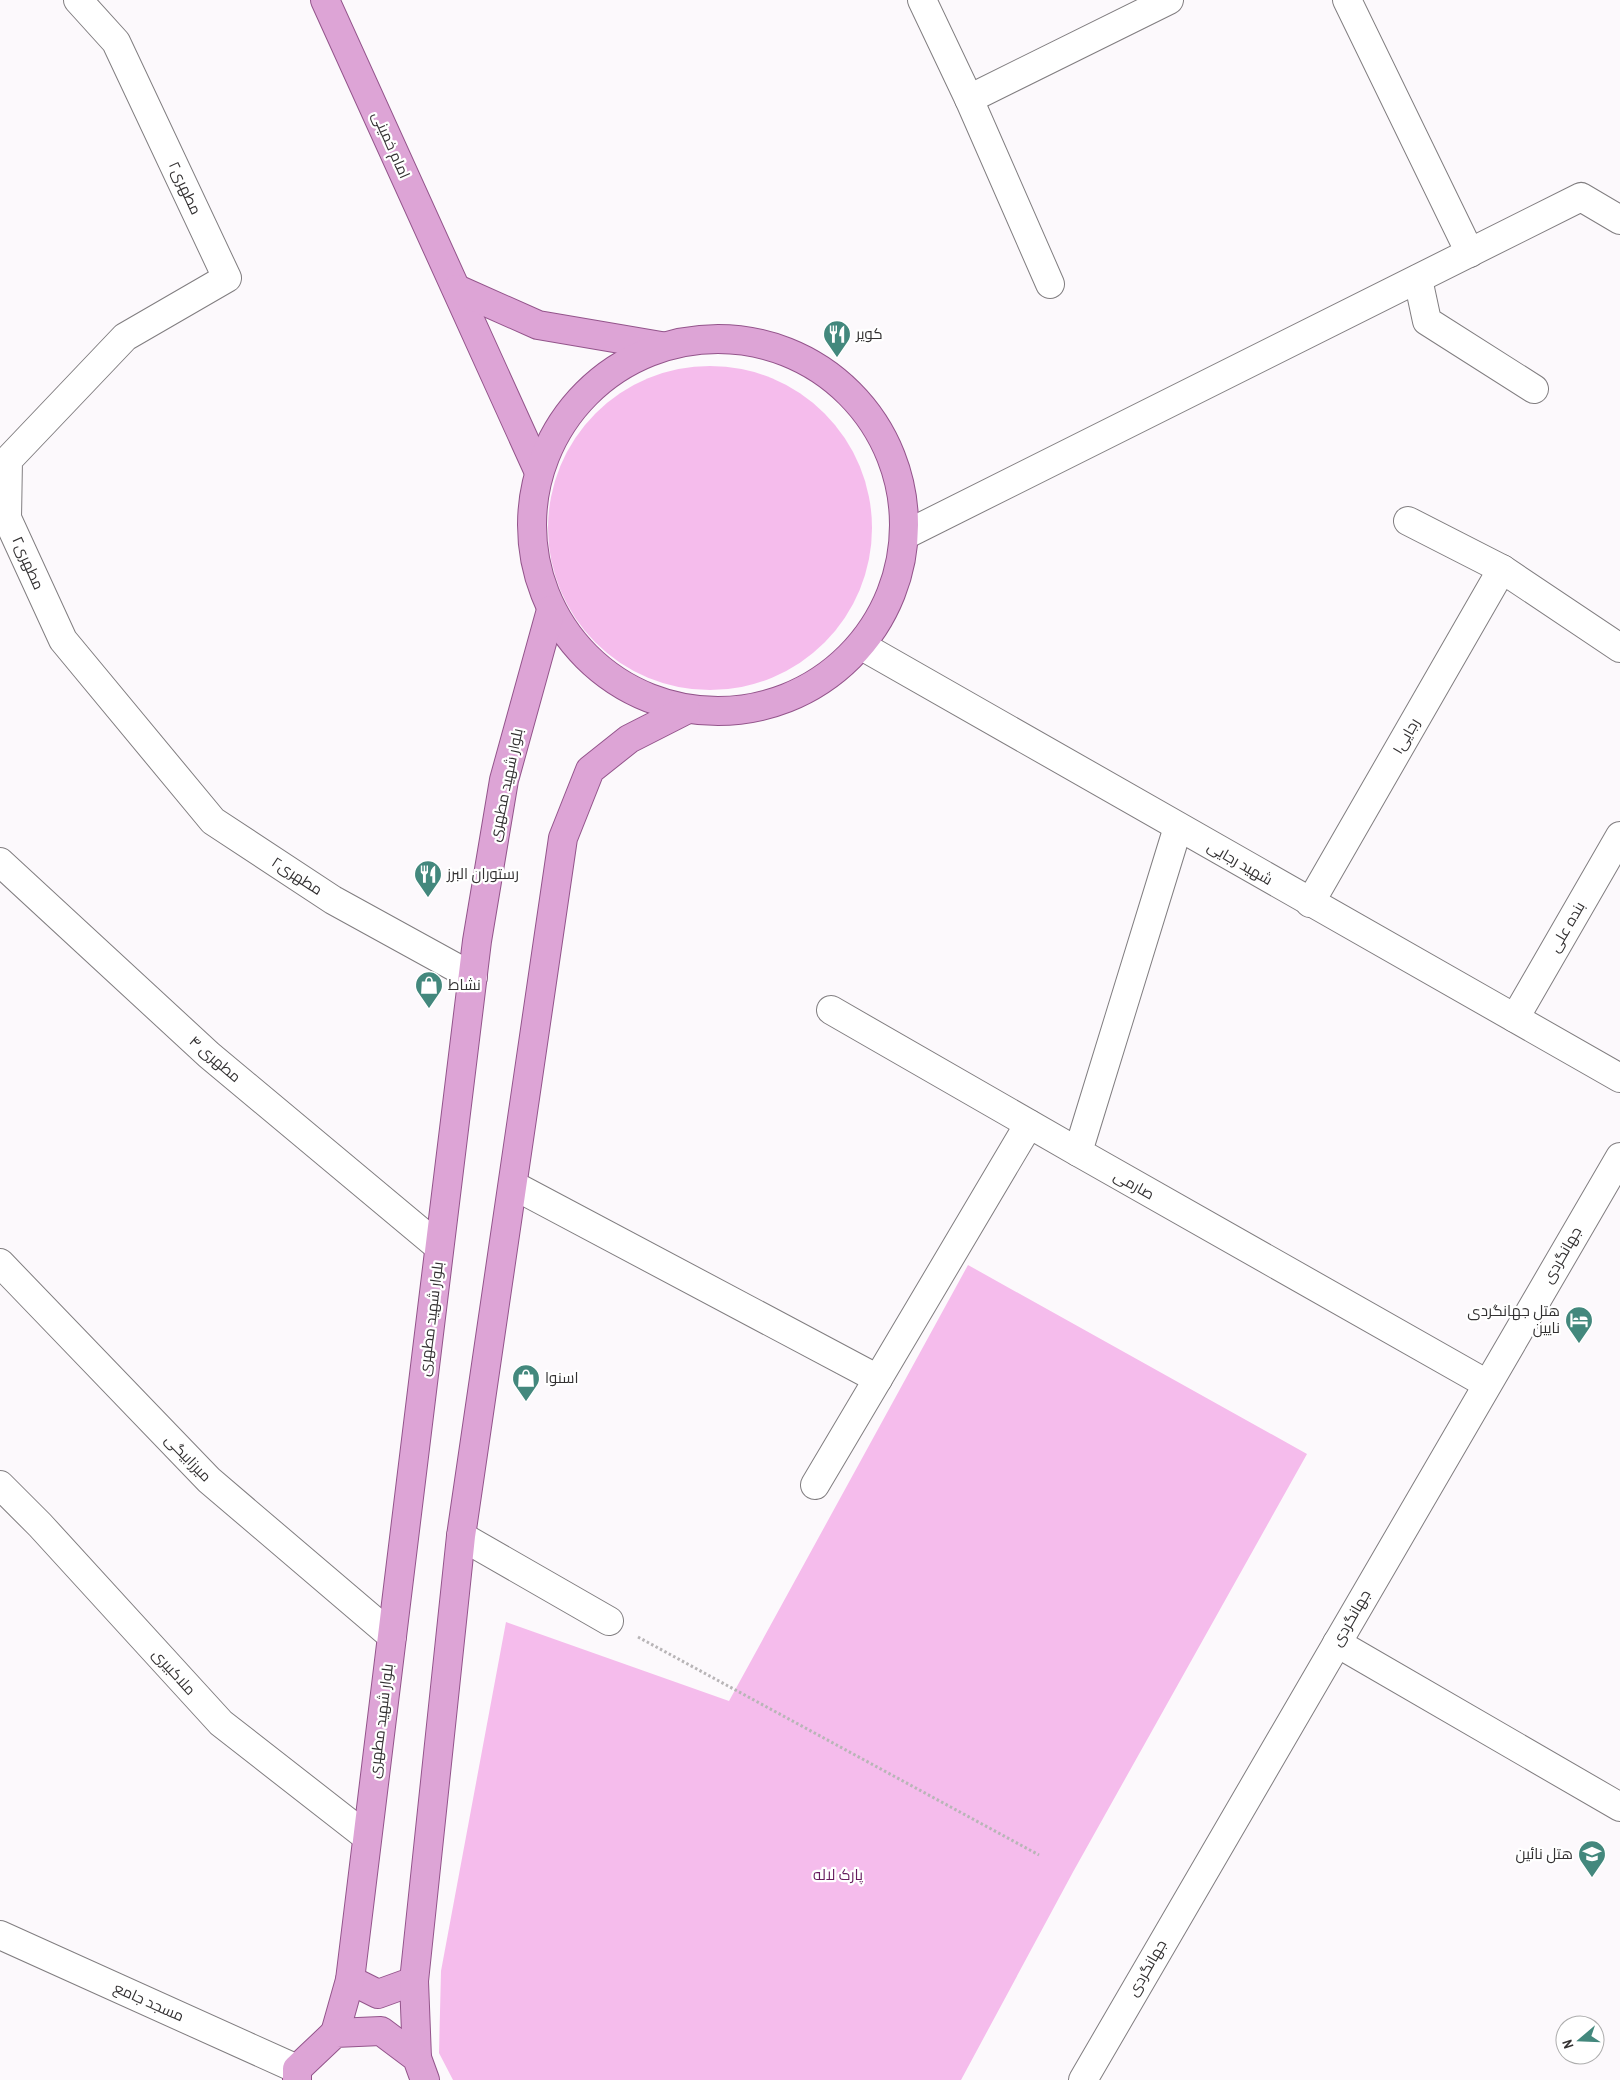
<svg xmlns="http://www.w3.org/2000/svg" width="1620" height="2080" font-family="'Archivo Narrow',Cairo,sans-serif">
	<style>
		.green { fill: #f5bcec }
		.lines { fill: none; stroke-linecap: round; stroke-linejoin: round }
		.minor-casing { stroke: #817e80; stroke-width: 30 }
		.tertiary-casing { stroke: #817e80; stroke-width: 30 }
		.secondary-casing { stroke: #817e80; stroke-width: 30 }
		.primary-casing { stroke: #93548b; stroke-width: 30 }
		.path { stroke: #b8b5b7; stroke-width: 3; stroke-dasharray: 2.5 2.5; stroke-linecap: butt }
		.minor { stroke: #fff; stroke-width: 28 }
		.tertiary { stroke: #fff; stroke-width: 28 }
		.secondary { stroke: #fff; stroke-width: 28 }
		.primary { stroke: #dda4d6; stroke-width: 28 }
		.labels { text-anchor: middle; stroke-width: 4.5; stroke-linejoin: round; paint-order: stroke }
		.street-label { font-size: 15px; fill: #333132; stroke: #fff }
		.poi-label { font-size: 15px; fill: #333132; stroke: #fff; text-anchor: start }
		.park-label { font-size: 15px; fill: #661c5f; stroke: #fff }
	</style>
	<rect width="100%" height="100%" fill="#fcf9fc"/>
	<g class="green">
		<circle cx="710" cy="528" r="162"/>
		<path d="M968 1265 1307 1454 1073 1872 961 2080H453L439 2053 441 1971 506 1622 729 1701Z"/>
	</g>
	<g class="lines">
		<g class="minor-casing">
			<g id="minor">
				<path d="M78 0 116 42 227 278 125 337 8 460 7 518 63 640 213 821 333 900 473 977"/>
				<path d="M922 0 969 99 1050 284"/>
				<path d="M1347 0 1470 253"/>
				<path d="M969 99 1169 0"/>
				<path d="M1418 279 1427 321 1534 389"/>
				<path d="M1408 521 1502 569 1620 648"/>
				<path d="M905 535 1581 197 1620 220"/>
				<path d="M1178 827 1078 1152 1487 1384"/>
				<path d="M0 862 209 1055 439 1247"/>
				<path d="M1310 903 1502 569"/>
				<path d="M831 1010 1078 1152"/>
				<path d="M1515 1018 1620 836"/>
				<path d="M513 1185 878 1379"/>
				<path d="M0 1263 209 1480 392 1636"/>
				<path d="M0 1485 40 1525 221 1723 367 1837"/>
				<path d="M815 1485 1029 1124"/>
				<path d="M461 1536 609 1621"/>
				<path d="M1337 1643 1620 1807"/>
				<path d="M1083 2080 1620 1157"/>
			</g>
		</g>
		<g class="tertiary-casing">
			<path id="tertiary" d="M0 1935 297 2069"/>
		</g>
		<g class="secondary-casing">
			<path id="secondary" d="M862 646 1620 1078"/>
		</g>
		<g class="primary-casing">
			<g id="primary">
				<path d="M325 0 538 470"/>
				<path d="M457 289 538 325 661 346"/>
				<circle cx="718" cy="525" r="186"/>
				<path d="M350 1980 378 1994 414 1981"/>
				<path d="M335 2033 350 1980 477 941 504 780 551 610"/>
				<path d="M417 2058 414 1981 461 1536 563 838 590 770 629 739 686 710"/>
				<path d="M297 2080V2069L335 2033 381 2031 417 2058 425 2080"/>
			</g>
		</g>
		<path class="path" d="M638 1637 1039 1855"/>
		<use href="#minor" class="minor"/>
		<use href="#tertiary" class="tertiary"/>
		<use href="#secondary" class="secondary"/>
		<use href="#primary" class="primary"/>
	</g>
	<defs>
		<g id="restaurant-pin" transform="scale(1.4375)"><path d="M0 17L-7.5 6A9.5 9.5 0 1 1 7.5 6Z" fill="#43887d" stroke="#fff"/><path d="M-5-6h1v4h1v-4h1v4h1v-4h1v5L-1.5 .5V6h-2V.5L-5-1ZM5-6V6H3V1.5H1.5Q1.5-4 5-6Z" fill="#fff"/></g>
		<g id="shop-pin" transform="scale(1.4375)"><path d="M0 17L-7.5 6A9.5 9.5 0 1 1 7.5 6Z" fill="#43887d" stroke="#fff"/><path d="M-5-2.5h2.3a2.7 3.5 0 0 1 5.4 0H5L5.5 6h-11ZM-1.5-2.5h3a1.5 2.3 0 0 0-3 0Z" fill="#fff"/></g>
		<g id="hotel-pin" transform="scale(1.4375)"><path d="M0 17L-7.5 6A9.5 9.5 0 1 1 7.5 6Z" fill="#43887d" stroke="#fff"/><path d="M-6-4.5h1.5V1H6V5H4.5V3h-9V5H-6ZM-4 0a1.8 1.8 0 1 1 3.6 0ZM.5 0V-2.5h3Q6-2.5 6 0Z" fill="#fff"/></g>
		<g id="school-pin" transform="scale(1.4375)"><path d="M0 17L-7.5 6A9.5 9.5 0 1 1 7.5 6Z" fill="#43887d" stroke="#fff"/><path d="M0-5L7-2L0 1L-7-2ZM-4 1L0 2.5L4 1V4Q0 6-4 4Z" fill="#fff"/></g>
	</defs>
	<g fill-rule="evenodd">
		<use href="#restaurant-pin" x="837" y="334"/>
		<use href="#restaurant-pin" x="428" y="874"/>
		<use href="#shop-pin" x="429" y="985"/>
		<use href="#hotel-pin" x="1579" y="1320"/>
		<use href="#shop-pin" x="526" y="1378"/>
		<use href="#school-pin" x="1592" y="1854"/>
	</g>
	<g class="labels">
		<g class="street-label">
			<text transform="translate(391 145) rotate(66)" y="5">امام خمینی</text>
			<text transform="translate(185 188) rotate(65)" y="5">مطهری۲</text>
			<text transform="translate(28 563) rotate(66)" y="5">مطهری۲</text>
			<text transform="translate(1406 736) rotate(-60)" y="5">رجایی۱</text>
			<text transform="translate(506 785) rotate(-78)" y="5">بلوار شهید مطهری</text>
			<text transform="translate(1240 863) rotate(30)" y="5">شهید رجایی</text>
			<text transform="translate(297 876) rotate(33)" y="5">مطهری۲</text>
			<text transform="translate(1567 927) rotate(-60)" y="5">بنده علی</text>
			<text transform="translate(215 1059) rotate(41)" y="5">مطهری ۴</text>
			<text transform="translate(1134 1185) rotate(29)" y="5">صارمی</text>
			<text transform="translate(1562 1255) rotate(-60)" y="5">جهانگردی</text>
			<text transform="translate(431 1319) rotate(-83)" y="5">بلوار شهید مطهری</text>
			<text transform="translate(188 1458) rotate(46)" y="5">میرزابیگی</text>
			<text transform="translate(1351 1618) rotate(-60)" y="5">جهانگردی</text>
			<text transform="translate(174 1672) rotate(48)" y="5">ملاکبیری</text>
			<text transform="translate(381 1721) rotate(-83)" y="5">بلوار شهید مطهری</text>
			<text transform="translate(1147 1968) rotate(-60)" y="5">جهانگردی</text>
			<text transform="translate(149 2002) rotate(24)" y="5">مسجد جامع</text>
		</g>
		<g class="poi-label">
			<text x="856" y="339">کویر</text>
			<text x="447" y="879">رستوران البرز</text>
			<text x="448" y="990">نشاط</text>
			<text x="1560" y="1316" text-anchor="end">هتل جهانگردی<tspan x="1560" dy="17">نایین</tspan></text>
			<text x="545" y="1383">اسنوا</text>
			<text x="1573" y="1859" text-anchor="end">هتل نائین</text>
		</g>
		<g class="park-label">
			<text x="838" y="1880">پارک لاله</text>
		</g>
	</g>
	<g transform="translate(1580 2040) rotate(251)"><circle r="24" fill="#ffffff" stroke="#adadad"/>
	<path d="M0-4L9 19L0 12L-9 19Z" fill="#43887d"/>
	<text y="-8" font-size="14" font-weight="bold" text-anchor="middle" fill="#333132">N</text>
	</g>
</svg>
